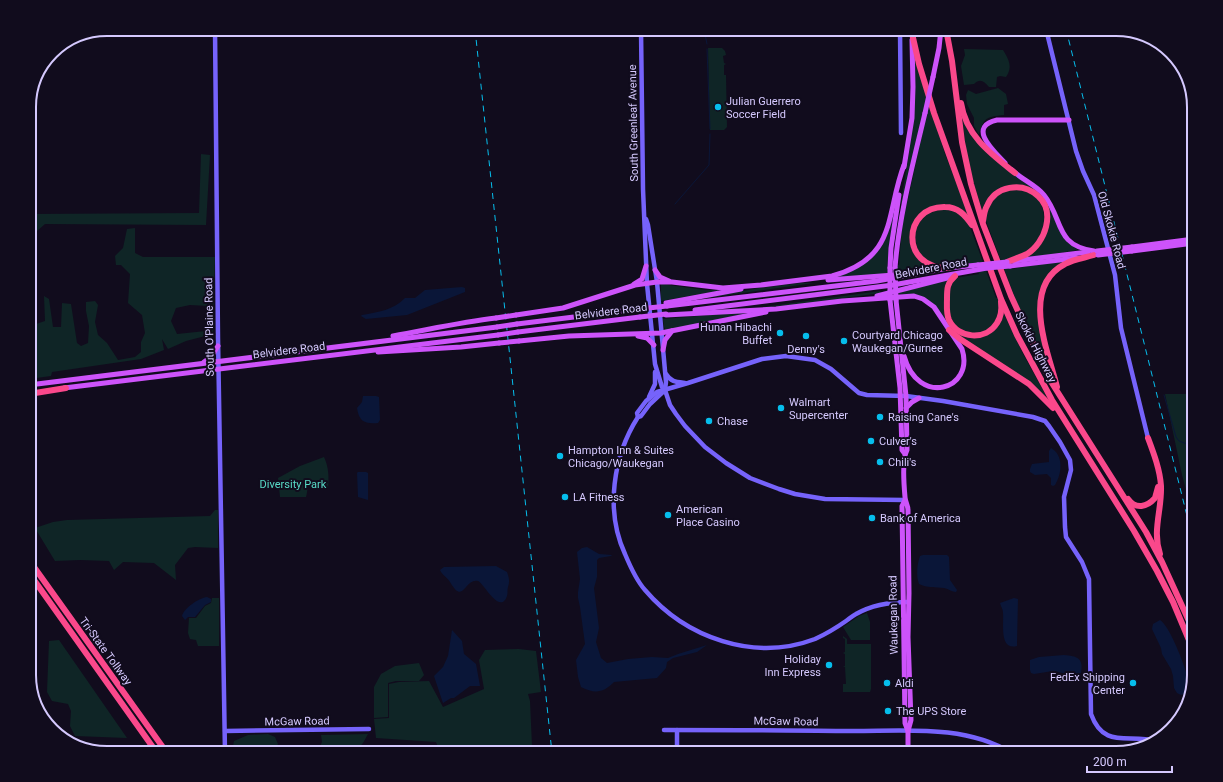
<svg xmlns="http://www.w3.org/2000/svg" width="1223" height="782" font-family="Roboto,sans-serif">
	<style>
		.green { fill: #0f2526; fill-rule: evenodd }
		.water { fill: #0a1638 }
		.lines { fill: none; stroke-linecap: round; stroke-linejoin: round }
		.stream { stroke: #0a1638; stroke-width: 1 }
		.secondary { stroke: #7663fb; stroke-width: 4.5 }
		.primary { stroke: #cd53fa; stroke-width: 5 }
		.highway { stroke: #fa488b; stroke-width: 6 }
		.rail { stroke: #06beec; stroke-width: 1; stroke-dasharray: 6 5; stroke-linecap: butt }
		.primary-bridge { stroke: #cd53fa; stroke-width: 5 }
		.poi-dot { fill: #06beec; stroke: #110c1d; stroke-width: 1.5 }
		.labels { text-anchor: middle; stroke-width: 4; stroke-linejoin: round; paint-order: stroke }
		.poi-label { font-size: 11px; fill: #d5c9fe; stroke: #110c1d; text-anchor: start }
		.street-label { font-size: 11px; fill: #d5c9fe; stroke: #110c1d }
		.park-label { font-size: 11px; fill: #58dac7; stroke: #110c1d }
		.rim { fill: none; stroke: #d5c9fe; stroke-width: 2 }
	</style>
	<rect width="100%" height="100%" fill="#110c1d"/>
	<g class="green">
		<path d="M708 48H722L725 51 726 55 723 56 724 63 726 64 724 65V75H726L727 127 724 130H710Z"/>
		<path d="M964 49 1003 50C1009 60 1013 67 1006 77L1000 76 997 77 996 87H989C984 81 980 78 974 84L964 85 961 66 965 55Z"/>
		<path d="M915 60 945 154 973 226 965 214 937 206 911 227 910 234V244L914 254 928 268 901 273 834 278 873 254 894 212 887 266 899 265 902 226 921 140 923 111 902 204 901 202 911 140Z"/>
		<path d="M998 88 1006 94 1008 104 1004 105V115C986 117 984 117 979 135L974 126V118L967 104 966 95 968 90 976 94Z"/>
		<path d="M961 109 969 130 1037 191 1048 205 1064 239 1068 243 1078 250 1019 259 1039 245 1048 214 1034 192 1004 187 983 213 968 165Z"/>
		<path d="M201 154 210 155 206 225 45 224 37 231 29 230V214L199 213Z"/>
		<path d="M1016 188C1022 190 1030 192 1034 195 1052 211 1044 243 1023 253 1019 256 1013 257 1008 258L1012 269 1067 260C1052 272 1045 275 1039 295L1051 376 1024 322 986 221V212L998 194Z"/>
		<path d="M944 208 960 213 969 224 996 298H998C1003 311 996 319 989 330L973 334 956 327 950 315 948 289 955 278 979 274 974 263 940 267 919 255 914 233 924 215Z"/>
		<path d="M135 228V253L143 257H215L213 334 186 341 168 349 162 339 164 350 141 359 52 372 51 376 29 379V325H33L45 321 44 296 49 299 53 327H61L62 303 71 304 77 343 81 346 88 343 89 326 86 311V302L95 301 98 305 95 322 98 335 107 343 118 360 135 357 141 352V342L145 333 142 315 128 303 130 274 121 265H116L115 256 123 248 127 229ZM190 305 208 306 211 309V329L206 331 177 334 171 321 176 308Z"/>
		<path d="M949 279 945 308 957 332 986 334 1003 312 1023 354 1049 401 953 332 934 304 928 300 916 294H899V293Z"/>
		<path d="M814 283 700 299 759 288 800 283Z"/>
		<path d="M661 284 705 290H718V291L661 301Z"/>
		<path d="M880 291 881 293 793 305 763 307Z"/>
		<path d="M757 311 666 331 664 327 663 319Z"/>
		<path d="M1165 394H1194V519L1182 475Z"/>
		<path d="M324 457C329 468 329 477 328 489 324 485 312 479 308 487 307 490 307 494 306 497H280L278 478 300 466Z"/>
		<path d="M215 510H218V548L195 547 188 548 175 565 176 580 154 563 123 562 114 570 109 561 80 560 55 561 35 528 53 522 67 520 210 516Z"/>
		<path d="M212 598H219V646H198L196 640 190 639 188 633 189 618H196L205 606 211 603Z"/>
		<path d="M867 613 870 622V640H851L843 627 859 616Z"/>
		<path d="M843 636 847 639V644H871V689L870 692H843V684H846L845 667 843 666H845V654L843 653 845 652V639L843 638Z"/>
		<path d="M59 640 127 738 75 736 70 726 71 711 68 704 52 701 47 692 49 641Z"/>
		<path d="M519 649 536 651 541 692 528 694 530 701 532 746 506 749 501 753H440L436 742 376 738 374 719 389 718V684L399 682 429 681 443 707 484 689 479 660 485 650Z"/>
		<path d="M419 663 424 675 419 681H396L388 683V717L374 718V687L381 674 395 666Z"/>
		<path d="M268 734 275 737 278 744C272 757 264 754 252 749L248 753H234V749L233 746 234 741 248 735Z"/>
		<path d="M368 734C365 739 362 747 356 749 346 754 323 753 311 753L318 751 322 742 321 735Z"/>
	</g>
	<g class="water">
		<path d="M462 287 465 288V292L407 315 366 319 361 316 362 315C378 312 394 310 405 298H415L425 290Z"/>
		<path d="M363 396H376L379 397 380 420 378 423C365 424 359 422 357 408L362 402Z"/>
		<path d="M1051 448C1064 455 1062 474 1055 485L1053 486 1051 485V478L1047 474 1035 475 1030 472V469L1032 464 1049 462V451Z"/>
		<path d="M358 472H366L368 473V500L358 497 357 473Z"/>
		<path d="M587 547 599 554 612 555 611 556 599 558 597 560V577L594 588 599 628 596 642 601 658 607 663 628 659 652 657 668 658 678 654 707 645 697 652 673 658 667 662 666 668 657 678 614 682C603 693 595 694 581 687L578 677 576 660 585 644 580 607 578 598V592L580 579 577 552 582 548Z"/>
		<path d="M923 555H947L949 557 950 580 957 590 956 592C952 592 949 589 944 588 936 587 927 588 919 584 916 576 917 564 920 556Z"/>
		<path d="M496 566 507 572C509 578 510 581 508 587 507 590 508 593 507 596 500 616 483 582 478 581 464 578 464 606 450 582 447 577 442 575 440 570L444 567Z"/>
		<path d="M207 597 211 599V602L205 605 195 617H188L185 620 182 616C184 608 199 598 207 597Z"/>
		<path d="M1014 598 1018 599 1017 643V646C999 651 1004 623 1003 613 1003 609 1001 607 1000 603Z"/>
		<path d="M1160 620C1170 626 1188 672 1189 685 1190 688 1188 691 1187 693L1181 695 1177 693 1174 688 1173 676 1171 669 1162 654 1161 648 1152 629 1153 624Z"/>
		<path d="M452 630 462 641 464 654 476 664 480 686H470L454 698H451L443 703 434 676 443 667 448 656Z"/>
		<path d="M1064 655C1077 656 1084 658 1081 673L1078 675H1072L1053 671 1034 674 1031 673 1030 670V660L1039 657Z"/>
	</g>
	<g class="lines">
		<g class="stream">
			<path d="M704 29 707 44"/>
			<path d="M707 49 710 129"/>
			<path d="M675 204 709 165 710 134"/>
			<path d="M1164 395 1176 437 1179 441 1192 446"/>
		</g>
		<g class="secondary">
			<path d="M215 29 218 338 225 753"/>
			<path d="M641 29 643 189 647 284 655 364 662 387 665 390 670 405 676 414 685 426 705 447 726 463 750 478 779 489 795 494 825 499 905 500"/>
			<path d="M900 29 901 133"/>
			<path d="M1046 29 1076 151 1083 171 1094 195 1115 275 1121 328 1148 438"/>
			<path d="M646 219 648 225 657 282 666 382 665 390"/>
			<path d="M666 374C671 382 676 382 685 383"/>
			<path d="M665 390 650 404 641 416 638 417C613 456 605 511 625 554 630 566 636 580 645 590 686 638 754 662 815 639 826 634 836 628 846 621 849 619 852 616 856 614 872 605 890 602 908 602"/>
			<path d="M649 397 655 384V372"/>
			<path d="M638 417 637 413 646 401 657 392 688 383 762 359 786 356 815 360 831 369 859 393 867 395 906 396 943 401 1033 417 1045 421 1049 426 1060 442 1070 460 1071 470 1064 497 1065 527 1066 537 1082 562 1089 579 1091 714C1104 750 1129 733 1156 741"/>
			<path d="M664 730C724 730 784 730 844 731 898 732 964 723 1011 753"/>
			<path d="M677 730V753"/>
			<path d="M225 731 369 729"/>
		</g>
		<g class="primary">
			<path d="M933 77 939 48 941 29"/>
			<path d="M1005 163C995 152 966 127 997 120H1069"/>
			<path d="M904 167 912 118 913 87 912 40"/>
			<path d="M1012 170C1021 179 1036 185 1044 195 1064 220 1054 245 1094 251"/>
			<path d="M1132 247 1194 239"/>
			<path d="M1132 251 1194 243"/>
			<path d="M1014 261 1088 252"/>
			<path d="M1010 266 1076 258"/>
			<path d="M890 268 891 248 899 195"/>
			<path d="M895 268C899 215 913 164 925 113"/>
			<path d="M655 270 660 277 669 281"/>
			<path d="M828 280 894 275"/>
			<path d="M634 284 642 279 646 266"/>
			<path d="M877 296 955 276"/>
			<path d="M890 300 900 388 902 450 905 454"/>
			<path d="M896 300 906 396 907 450C902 459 904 486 905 497 905 502 908 505 908 510L909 593 908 637 911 720 908 731V753"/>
			<path d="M666 303 741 289"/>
			<path d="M667 306 877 281 948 268 978 265"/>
			<path d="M695 310 893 285 987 268"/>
			<path d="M516 315 563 308 635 285 657 282H672L723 288 761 285 832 276C898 258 885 215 904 165"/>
			<path d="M666 315 776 309 842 301 914 296 923 299 934 307 962 349C975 390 918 407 904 356"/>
			<path d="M517 324 639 309"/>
			<path d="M518 332 640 317"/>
			<path d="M393 336C427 330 461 322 496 318"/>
			<path d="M638 336 647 338 654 345"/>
			<path d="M519 341 569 336 661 333 766 312"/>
			<path d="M663 350 665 340 672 331"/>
			<path d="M378 352 461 347 499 343"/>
			<path d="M204 362 211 357 218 346"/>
			<path d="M29 385 497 327"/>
			<path d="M64 388 498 335"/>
			<path d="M906 408 912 402 919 398"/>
			<path d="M905 500 902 506 905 723 908 731"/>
		</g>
		<g class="highway">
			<path d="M911 29 919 64 934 113 1001 299 1017 335 1052 400 1134 531 1157 571 1173 602 1194 652"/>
			<path d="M946 29 952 61 962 142 971 184 983 224 1011 296 1050 380 1146 532 1162 562 1194 632"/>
			<path d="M961 103C966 136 991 154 1015 173"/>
			<path d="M983 221C984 216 984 211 987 206 995 186 1022 181 1038 196 1056 212 1045 243 1027 254 1021 257 1014 259 1007 262"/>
			<path d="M948 268C899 268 903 206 945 207 958 207 965 215 972 225"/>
			<path d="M955 276C947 283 947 289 947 298 947 306 946 313 949 320 958 339 986 341 997 323 1001 317 1002 310 1001 302"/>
			<path d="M949 330 960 339 1029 384 1053 408"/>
			<path d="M1057 387C1048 351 1020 287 1065 264 1074 259 1084 258 1094 255"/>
			<path d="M29 394 66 388"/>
			<path d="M1148 438C1154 454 1160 470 1161 486 1162 510 1152 530 1160 554"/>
			<path d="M1128 499C1136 510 1147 507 1155 498L1158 487"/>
			<path d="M29 560 167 753"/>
			<path d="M29 573 157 753"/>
		</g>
		<g class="rail">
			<path d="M475 29 552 753"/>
			<path d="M1066 29 1194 544"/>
		</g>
		<g class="primary-bridge">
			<path d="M925 113 933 77"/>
			<path d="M1097 251 1132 247"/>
			<path d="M1098 255 1132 251"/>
			<path d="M978 265 1007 262"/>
			<path d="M890 268V300"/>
			<path d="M895 268 896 300"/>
			<path d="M987 268 1010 266"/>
			<path d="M639 309 667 306"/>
			<path d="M640 317 666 314"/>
			<path d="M496 318 516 315"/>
			<path d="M497 327 517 324"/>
			<path d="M498 335 518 332"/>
			<path d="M499 343 519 341"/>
		</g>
	</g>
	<g class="poi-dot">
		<circle cx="718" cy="107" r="4"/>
		<circle cx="780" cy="333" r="4"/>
		<circle cx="806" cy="336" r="4"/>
		<circle cx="844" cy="341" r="4"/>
		<circle cx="781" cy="408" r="4"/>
		<circle cx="880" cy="417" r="4"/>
		<circle cx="709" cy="421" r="4"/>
		<circle cx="871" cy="441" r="4"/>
		<circle cx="560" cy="456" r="4"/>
		<circle cx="880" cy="462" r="4"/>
		<circle cx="565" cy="497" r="4"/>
		<circle cx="668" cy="515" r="4"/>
		<circle cx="872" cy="518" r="4"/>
		<circle cx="829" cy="665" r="4"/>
		<circle cx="887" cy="683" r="4"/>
		<circle cx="1133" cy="683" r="4"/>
		<circle cx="888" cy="711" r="4"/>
	</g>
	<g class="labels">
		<g class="poi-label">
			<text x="726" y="105">Julian Guerrero<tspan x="726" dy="13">Soccer Field</tspan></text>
			<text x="772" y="331" text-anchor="end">Hunan Hibachi<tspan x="772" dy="13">Buffet</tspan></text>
			<text x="852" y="339">Courtyard Chicago<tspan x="852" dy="13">Waukegan/Gurnee</tspan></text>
			<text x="806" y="353" text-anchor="middle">Denny's</text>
			<text x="789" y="406">Walmart<tspan x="789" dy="13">Supercenter</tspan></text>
			<text x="888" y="421">Raising Cane's</text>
			<text x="717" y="425">Chase</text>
			<text x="879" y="445">Culver's</text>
			<text x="568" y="454">Hampton Inn &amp; Suites<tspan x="568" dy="13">Chicago/Waukegan</tspan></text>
			<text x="888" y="466">Chili's</text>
			<text x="573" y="501">LA Fitness</text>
			<text x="676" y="513">American<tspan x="676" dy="13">Place Casino</tspan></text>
			<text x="880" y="522">Bank of America</text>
			<text x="821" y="663" text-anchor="end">Holiday<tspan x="821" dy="13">Inn Express</tspan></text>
			<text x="1125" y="681" text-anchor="end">FedEx Shipping<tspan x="1125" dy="13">Center</tspan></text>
			<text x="895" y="687">Aldi</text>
			<text x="896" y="715">The UPS Store</text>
		</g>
		<g class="street-label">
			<text transform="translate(633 123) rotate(-91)" y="4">South Greenleaf Avenue</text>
			<text transform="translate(1112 230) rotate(75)" y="4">Old Skokie Road</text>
			<text transform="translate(931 268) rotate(-11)" y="4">Belvidere Road</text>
			<text transform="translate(611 311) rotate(-7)" y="4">Belvidere Road</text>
			<text transform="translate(209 327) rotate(-91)" y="4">South O'Plaine Road</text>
			<text transform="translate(1036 347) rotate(63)" y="4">Skokie Highway</text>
			<text transform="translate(289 350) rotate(-7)" y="4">Belvidere Road</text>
			<text transform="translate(893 615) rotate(-91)" y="4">Waukegan Road</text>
			<text transform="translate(106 651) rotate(54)" y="4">Tri-State Tollway</text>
			<text transform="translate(297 721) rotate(-1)" y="4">McGaw Road</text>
			<text transform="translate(786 721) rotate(1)" y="4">McGaw Road</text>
		</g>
		<g class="park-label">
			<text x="293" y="488">Diversity Park</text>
		</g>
	</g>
	<path d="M0 0H1223V782H0ZM107 36H1116A71 71 0 0 1 1187 107V675A71 71 0 0 1 1116 746H107A71 71 0 0 1 36 675V107A71 71 0 0 1 107 36Z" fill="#110c1d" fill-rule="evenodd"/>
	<path class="rim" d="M107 36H1116A71 71 0 0 1 1187 107V675A71 71 0 0 1 1116 746H107A71 71 0 0 1 36 675V107A71 71 0 0 1 107 36Z"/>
	<path d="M1087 766v6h85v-6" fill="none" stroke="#d5c9fe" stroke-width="2"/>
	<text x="1093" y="766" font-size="12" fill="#d5c9fe" stroke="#110c1d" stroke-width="3" paint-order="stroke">200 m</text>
</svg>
